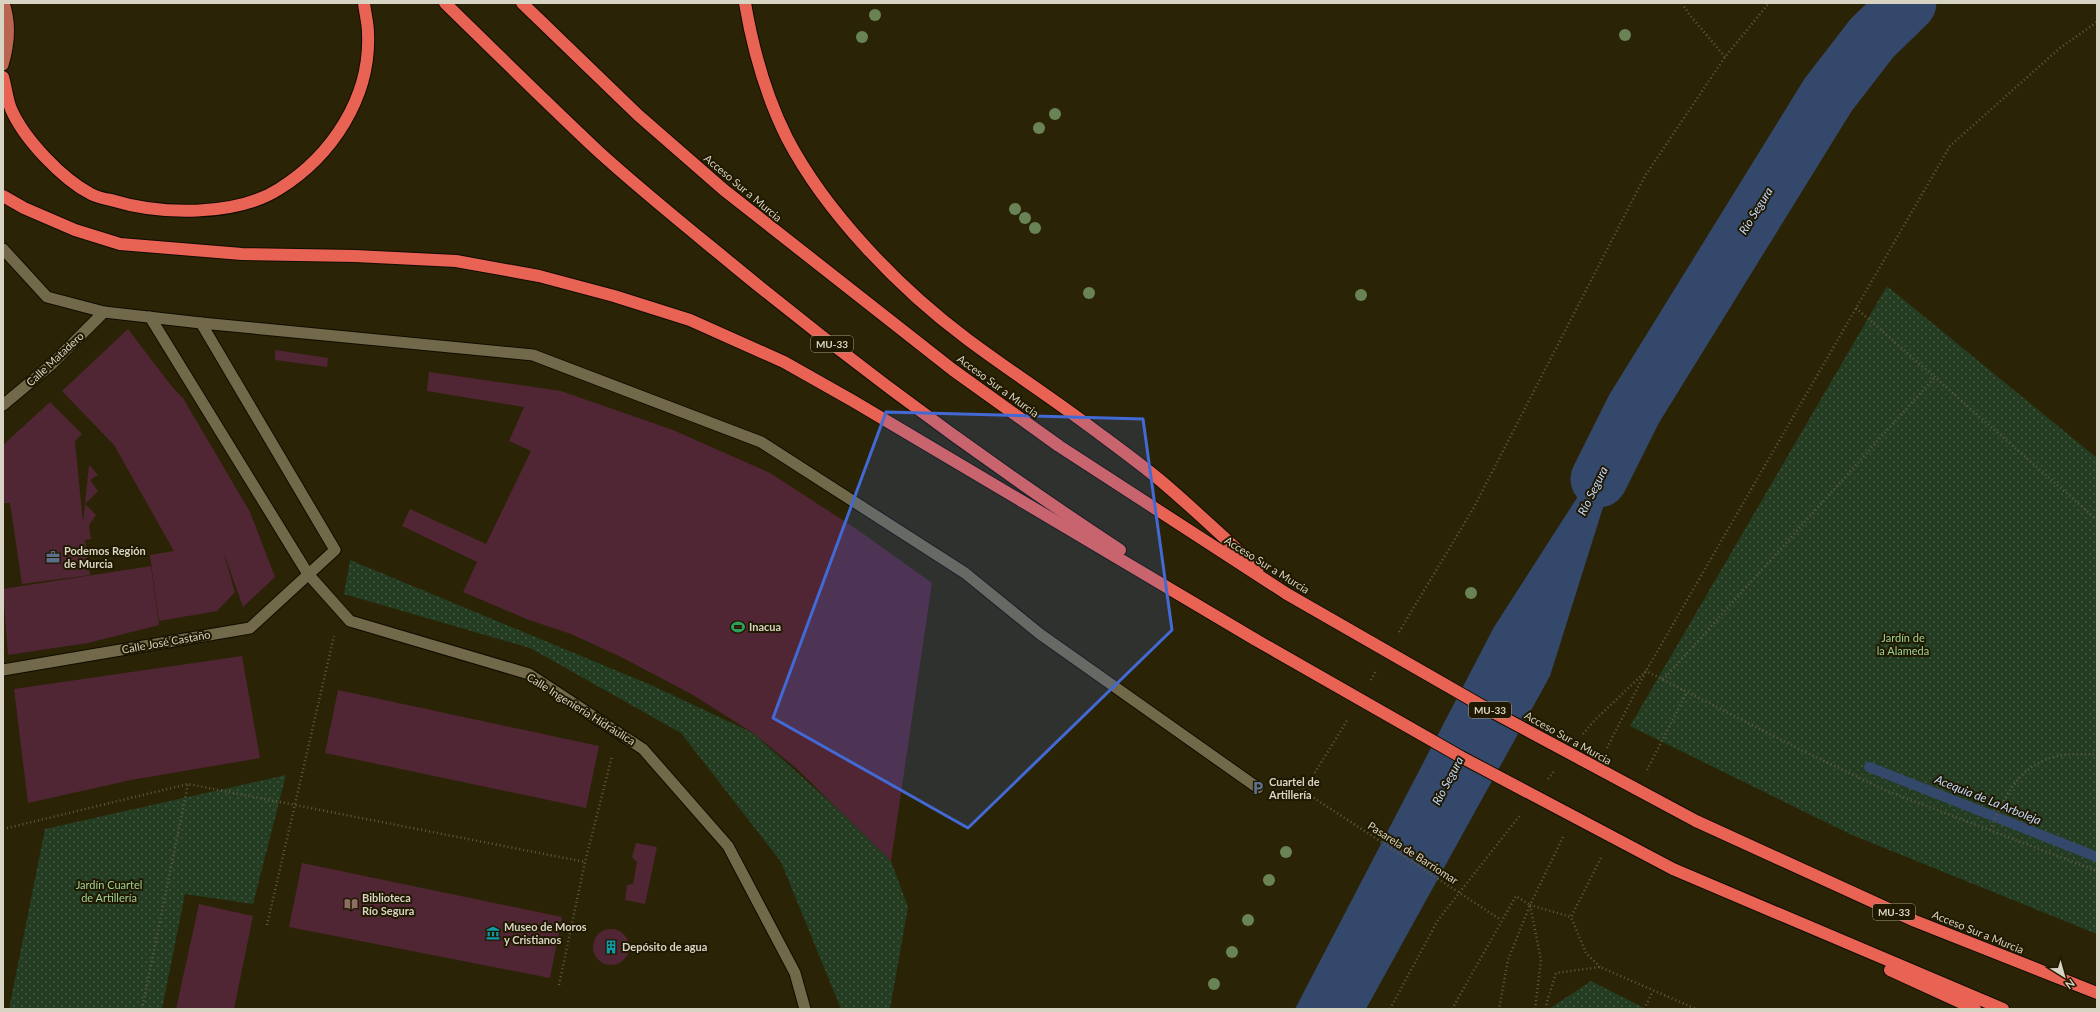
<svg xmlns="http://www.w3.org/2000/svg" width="2100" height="1012" font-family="Lato,sans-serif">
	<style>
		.park { fill: url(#park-dots) }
		.water { fill: #34486c }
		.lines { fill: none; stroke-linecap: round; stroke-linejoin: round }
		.stream { stroke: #34486c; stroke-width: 10 }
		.river { stroke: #34486c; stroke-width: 57 }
		.building { fill: #502635 }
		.minor-casing { stroke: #110c00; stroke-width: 13 }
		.primary-casing { stroke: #110c00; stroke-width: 13 }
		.motorway-casing { stroke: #110c00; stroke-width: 14 }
		.path { stroke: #625c43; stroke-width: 2.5; stroke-dasharray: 1 3; stroke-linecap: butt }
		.minor { stroke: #71694a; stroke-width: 11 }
		.primary { stroke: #b96550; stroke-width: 11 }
		.motorway { stroke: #e96354; stroke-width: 12 }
		.motorway-bridge-casing { stroke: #110c00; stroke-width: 14; stroke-linecap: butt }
		.path-bridge { stroke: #625c43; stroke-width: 2.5; stroke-dasharray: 1 3; stroke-linecap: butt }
		.motorway-bridge { stroke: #e96354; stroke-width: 12 }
		.tree { fill: #6a8355 }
		.marked { fill: #4269d4; fill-opacity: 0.2; stroke: #4269d4; stroke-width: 3; stroke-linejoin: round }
		.labels { text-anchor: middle; stroke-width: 4; stroke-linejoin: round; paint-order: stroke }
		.shield { fill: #201900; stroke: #a19c88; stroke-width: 1 }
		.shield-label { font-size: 10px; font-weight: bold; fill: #d8d4c3 }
		.street-label { font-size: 11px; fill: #d8d4c3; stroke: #201900 }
		.poi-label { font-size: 11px; font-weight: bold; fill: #d8d4c3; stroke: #201900; text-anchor: start }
		.park-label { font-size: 11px; fill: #9ed197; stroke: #201900 }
		.water-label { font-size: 12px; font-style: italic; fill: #c3d9ff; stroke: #201900 }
	</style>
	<defs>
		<pattern id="park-dots" width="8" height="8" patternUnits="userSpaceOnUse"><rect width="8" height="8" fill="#243c21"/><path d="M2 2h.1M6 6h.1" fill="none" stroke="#435740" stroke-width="1.8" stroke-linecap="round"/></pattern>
	</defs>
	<rect width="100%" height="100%" fill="#2a2305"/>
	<g class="park">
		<path d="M1887 286 2097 458V934L1852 835 1630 726Z"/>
		<path d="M350 560 651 685 753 733 847 817 891 861 908 907 890 1009H841L781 862 681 733 530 648 344 594Z"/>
		<path d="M286 775 253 904 185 894 162 1009H9L45 829Z"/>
		<path d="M1591 981 1646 1009H1549Z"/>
	</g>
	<path class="water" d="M1634 409 1550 676 1366 1009H1295L1494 627Z"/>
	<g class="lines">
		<path class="stream" d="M1869 767 2097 857"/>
		<path class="river" d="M1599 479 1634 409 1828 95 1872 38 1908 3"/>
	</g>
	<g class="building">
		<path d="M128 329 173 388 183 398 250 512 275 577 243 607 222 548 235 592 217 611 159 621 150 555 174 551 114 445 62 391Z"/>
		<path d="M275 350 328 358 327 367 275 360Z"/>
		<path d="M429 372 561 391 673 430 770 473 855 528 932 583 891 861 796 768 753 733 693 695 621 657 571 634 529 620 463 592 477 562 402 526 410 509 486 544 531 451 509 441 524 407 427 391Z"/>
		<path d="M50 402 82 434 75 441 83 523 89 465 98 475 90 480 98 491 85 504 96 515 89 525 91 539 85 540 90 575 22 584 10 503H3V445Z"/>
		<path d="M151 566 159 625 88 643 8 655 3 589Z"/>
		<path d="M242 656 260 758 131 780 28 803 14 689Z"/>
		<path d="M338 690 599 746 586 808 325 753Z"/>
		<path d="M636 843 657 847 645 904 625 900 627 885 633 884 637 862 632 857Z"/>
		<path d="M302 863 562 917 550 978 289 927Z"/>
		<path d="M199 904 253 916 234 1009H176Z"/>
		<circle cx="611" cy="947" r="18"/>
	</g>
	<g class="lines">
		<g class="minor-casing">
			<g id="minor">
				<path d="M3 249 47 297 104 312 201 323 533 355 761 442 965 573 1040 634 1258 788"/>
				<path d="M150 317 308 574 350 621 529 674 643 749 728 846 795 973 805 1009"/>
				<path d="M3 405 51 365 104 312"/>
				<path d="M3 670 250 628 335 550 201 323"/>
			</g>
		</g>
		<g class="primary-casing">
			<path id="primary" d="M3 65C9 45 11 23 4 3"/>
		</g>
		<g class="motorway-casing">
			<g id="motorway">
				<path d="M445 3C496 53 547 103 599 152 642 191 688 228 733 265 857 367 986 462 1120 550"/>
				<path d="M522 3 638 115 724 190 953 370 1059 446 1287 594"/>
				<path d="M745 3C753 50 766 96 787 138 826 213 900 289 967 339 1007 369 1049 396 1089 426 1113 444 1138 462 1161 481 1194 509 1225 539 1258 568"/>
				<path d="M3 77C6 87 7 99 11 109 24 139 62 179 91 194 97 197 105 199 111 200 160 215 235 217 279 189 332 156 371 97 368 33 368 23 365 13 364 3"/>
				<path d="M3 196 24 208 75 230 120 244 242 254 355 256 456 261 539 276 614 296 690 320 784 362 853 401 1256 640"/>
				<path d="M1696 821 1915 921 2097 993"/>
				<path d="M1673 869 2003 1009"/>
				<path d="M1890 970 1975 1009"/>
			</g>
		</g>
		<g class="path">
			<path d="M1682 3 1689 14 1725 57"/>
			<path d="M1856 308 2097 520"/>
			<path d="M1399 632 1473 509 1645 176 1725 57 1769 3"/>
			<path d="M1371 680 1376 671"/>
			<path d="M1663 680 1935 377"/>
			<path d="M1583 734 1593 722 1646 671 1801 750 1887 791 2097 871"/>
			<path d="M1607 748 1646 671 1950 146 2060 48 2097 22"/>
			<path d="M1647 770 1687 692"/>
			<path d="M1548 779 1555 770"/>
			<path d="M1304 791 1317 800"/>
			<path d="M1298 800 1348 719"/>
			<path d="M3 829 188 784 585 862"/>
			<path d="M1990 830C2005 797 2017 766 2057 756 2069 753 2085 755 2097 754"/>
			<path d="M1530 905 1571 917"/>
			<path d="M267 925 334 636"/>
			<path d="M1600 967 1586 953 1571 917 1602 856"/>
			<path d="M559 985 585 862 612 756"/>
			<path d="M142 1009 188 784"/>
			<path d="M1390 1009 1438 920 1521 814"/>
			<path d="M1452 1009 1516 896 1530 905 1508 960 1499 1009"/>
			<path d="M1535 1009 1541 960 1530 905 1563 837"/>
			<path d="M1546 1009 1547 1002 1556 973 1600 967 1696 1009"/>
			<path d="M1644 1009 1653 991"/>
		</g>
		<use href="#minor" class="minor"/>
		<use href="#primary" class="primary"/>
		<use href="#motorway" class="motorway"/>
		<g class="motorway-bridge-casing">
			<g id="motorway-bridge">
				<path d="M1287 594 1491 711 1696 821"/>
				<path d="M1256 640 1461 757 1673 869"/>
			</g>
		</g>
		<path class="path-bridge" d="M1317 800 1501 920"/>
		<use href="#motorway-bridge" class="motorway-bridge"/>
	</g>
	<g class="tree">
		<circle cx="875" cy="15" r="6"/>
		<circle cx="1625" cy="35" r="6"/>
		<circle cx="862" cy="37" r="6"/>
		<circle cx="1055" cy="114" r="6"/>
		<circle cx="1039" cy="128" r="6"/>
		<circle cx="1015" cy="209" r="6"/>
		<circle cx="1025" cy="218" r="6"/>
		<circle cx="1035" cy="228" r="6"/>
		<circle cx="1089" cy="293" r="6"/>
		<circle cx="1361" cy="295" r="6"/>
		<circle cx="1471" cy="593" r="6"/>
		<circle cx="1286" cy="852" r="6"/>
		<circle cx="1269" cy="880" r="6"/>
		<circle cx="1248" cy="920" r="6"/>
		<circle cx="1232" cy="952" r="6"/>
		<circle cx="1214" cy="984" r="6"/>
	</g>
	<path class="marked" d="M886 412 1143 419 1172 630 968 828 773 718Z"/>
	<defs>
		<g id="office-bare" transform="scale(1.08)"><path d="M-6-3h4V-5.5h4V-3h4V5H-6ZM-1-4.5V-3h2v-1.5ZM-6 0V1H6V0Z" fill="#5c6f8a" stroke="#201900" stroke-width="2.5" paint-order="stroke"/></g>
		<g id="stadium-bare" transform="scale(1.08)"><path d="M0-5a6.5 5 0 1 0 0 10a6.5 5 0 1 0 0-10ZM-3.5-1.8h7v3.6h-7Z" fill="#2e9e5b" stroke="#201900" stroke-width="2.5" paint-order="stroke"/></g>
		<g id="parking-bare" transform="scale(1.08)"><path d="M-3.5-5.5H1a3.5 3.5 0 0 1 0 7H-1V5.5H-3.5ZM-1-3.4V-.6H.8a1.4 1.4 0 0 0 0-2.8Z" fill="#5c6f8a" stroke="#201900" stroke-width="2.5" paint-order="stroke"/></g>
		<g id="library-bare" transform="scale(1.08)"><path d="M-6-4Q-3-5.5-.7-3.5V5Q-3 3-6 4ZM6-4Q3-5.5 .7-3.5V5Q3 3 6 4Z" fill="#8d6e63" stroke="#201900" stroke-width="2.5" paint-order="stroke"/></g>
		<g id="museum-bare" transform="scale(1.08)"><path d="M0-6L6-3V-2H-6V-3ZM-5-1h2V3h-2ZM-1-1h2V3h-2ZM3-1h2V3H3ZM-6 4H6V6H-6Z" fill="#0f9aa8" stroke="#201900" stroke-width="2.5" paint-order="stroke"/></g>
		<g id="building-bare" transform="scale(1.08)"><path d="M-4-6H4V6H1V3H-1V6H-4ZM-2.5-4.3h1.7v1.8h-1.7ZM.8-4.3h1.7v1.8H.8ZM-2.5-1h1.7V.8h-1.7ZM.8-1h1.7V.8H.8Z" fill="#0f9aa8" stroke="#201900" stroke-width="2.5" paint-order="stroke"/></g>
	</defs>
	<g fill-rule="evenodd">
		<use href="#office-bare" x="53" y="557"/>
		<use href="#stadium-bare" x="738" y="627"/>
		<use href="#parking-bare" x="1258" y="788"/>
		<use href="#library-bare" x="351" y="904"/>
		<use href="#museum-bare" x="493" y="933"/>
		<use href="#building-bare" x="611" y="947"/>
	</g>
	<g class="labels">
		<g class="shield">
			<rect x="811" y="336" width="42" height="16" rx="3"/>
			<rect x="1469" y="702" width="42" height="16" rx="3"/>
			<rect x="1873" y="904" width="42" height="16" rx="3"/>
		</g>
		<g class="shield-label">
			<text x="832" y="348">MU-33</text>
			<text x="1490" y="714">MU-33</text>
			<text x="1894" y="916">MU-33</text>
		</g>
		<g class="street-label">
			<text transform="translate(743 188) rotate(40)" y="4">Acceso Sur a Murcia</text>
			<text transform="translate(55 359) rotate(-43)" y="4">Calle Matadero</text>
			<text transform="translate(998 386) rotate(36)" y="4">Acceso Sur a Murcia</text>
			<text transform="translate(1267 565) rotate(32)" y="4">Acceso Sur a Murcia</text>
			<text transform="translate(166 642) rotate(-10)" y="4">Calle José Castaño</text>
			<text transform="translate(581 709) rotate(32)" y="4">Calle Ingeniería Hidráulica</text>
			<text transform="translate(1568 738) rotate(29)" y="4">Acceso Sur a Murcia</text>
			<text transform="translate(1413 853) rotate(33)" y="4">Pasarela de Barriomar</text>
			<text transform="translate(1978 932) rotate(22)" y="4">Acceso Sur a Murcia</text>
		</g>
		<g class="poi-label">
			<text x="64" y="555">Podemos Región<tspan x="64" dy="13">de Murcia</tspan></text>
			<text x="749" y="631">Inacua</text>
			<text x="1269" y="786">Cuartel de<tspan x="1269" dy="13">Artillería</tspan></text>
			<text x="362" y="902">Biblioteca<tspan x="362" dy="13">Río Segura</tspan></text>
			<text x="504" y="931">Museo de Moros<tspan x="504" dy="13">y Cristianos</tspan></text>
			<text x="622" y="951">Depósito de agua</text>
		</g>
		<g class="park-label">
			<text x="1903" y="642">Jardín de<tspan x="1903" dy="13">la Alameda</tspan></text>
			<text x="109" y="889">Jardín Cuartel<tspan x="109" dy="13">de Artillería</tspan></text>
		</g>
		<g class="water-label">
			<text transform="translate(1756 211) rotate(-58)" y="4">Río Segura</text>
			<text transform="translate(1593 491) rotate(-64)" y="4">Río Segura</text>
			<text transform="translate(1448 781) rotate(-62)" y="4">Río Segura</text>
			<text transform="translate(1988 800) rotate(22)" y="4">Acequia de La Arboleja</text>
		</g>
	</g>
	<rect width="2100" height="1012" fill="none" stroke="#d8d4c3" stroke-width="8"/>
	<g transform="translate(2064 976) rotate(143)" stroke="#201900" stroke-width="3" paint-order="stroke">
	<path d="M0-3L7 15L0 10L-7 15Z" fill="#d8d4c3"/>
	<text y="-6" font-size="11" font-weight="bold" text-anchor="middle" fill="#d8d4c3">N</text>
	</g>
</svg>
